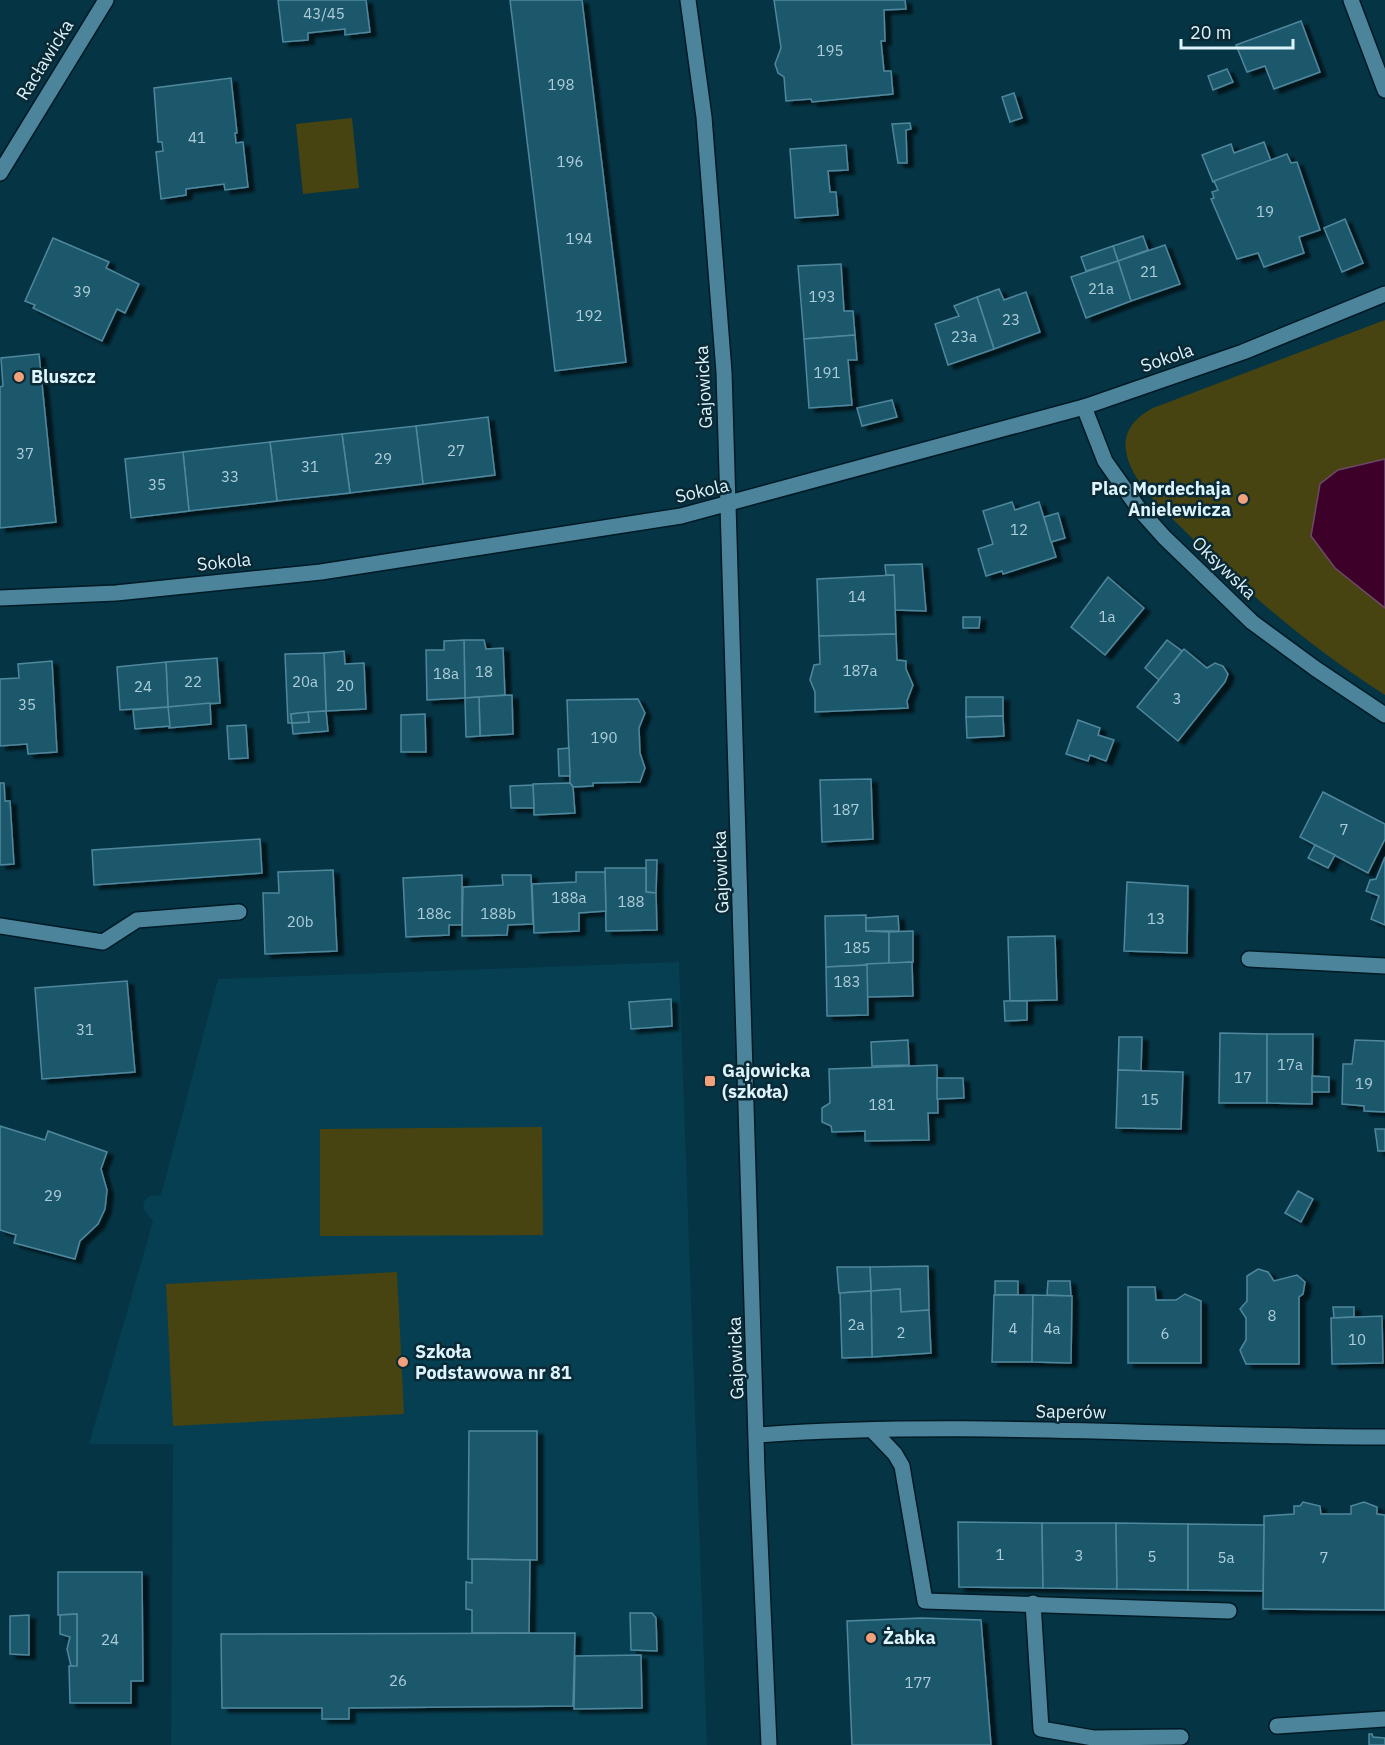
<svg xmlns="http://www.w3.org/2000/svg" width="1385" height="1745" font-family="'IBM Plex Sans',sans-serif">
	<style>
		.built { fill: #053f51 }
		.green { fill: #474412 }
		.water { fill: #3c0029; stroke: #6c4969; stroke-width: 1.5 }
		.building { fill: #1f586c; stroke: #4f879d; stroke-width: 1.5; filter: url(#shadow) }
		.lines { fill: none; stroke-linecap: round; stroke-linejoin: round }
		.service-casing { stroke: #001a25; stroke-width: 18 }
		.minor-casing { stroke: #001a25; stroke-width: 18 }
		.tertiary-casing { stroke: #001a25; stroke-width: 18 }
		.service { stroke: #4c859b; stroke-width: 15 }
		.minor { stroke: #4c859b; stroke-width: 15 }
		.tertiary { stroke: #4c859b; stroke-width: 15 }
		.poi-dot { fill: #f1a17c; stroke: #0a2934; stroke-width: 2 }
		.labels { text-anchor: middle; stroke-width: 5; stroke-linejoin: round; paint-order: stroke }
		.number-label { font-size: 15px; fill: #aecdd9 }
		.street-label { font-size: 18px; fill: #ddf4fd; stroke: #0a2934 }
		.poi-label { font-size: 18px; font-weight: bold; fill: #ddf4fd; stroke: #0a2934; text-anchor: start }
	</style>
	<defs>
		<filter id="shadow"><feDropShadow dx="6" dy="4" stdDeviation="1.5" flood-color="#0009"/></filter>
	</defs>
	<rect width="100%" height="100%" fill="#053444"/>
	<path class="built" d="M679 962 707 1745H171L173 1444H89L153 1221 143 1209 144 1202 149 1196 161 1195 218 979Z"/>
	<g class="green">
		<path d="M352 118 359 188 303 194 296 124Z"/>
		<path d="M1385 320V695C1312 648 1249 595 1188 534 1166 512 1131 483 1126 451 1123 430 1136 417 1153 408Z"/>
		<path d="M542 1127 543 1235 320 1236V1129Z"/>
		<path d="M397 1272 404 1414 173 1426 166 1284Z"/>
	</g>
	<path class="water" d="M1385 459V608L1335 568 1311 536 1320 484 1338 470Z"/>
	<g class="building">
		<path d="M278 0H366L370 32 345 35V29L308 33V40L283 42Z"/>
		<path d="M510 0H582L626 362 555 371Z"/>
		<path d="M774 0H905L906 9 884 10 885 41H881L884 71H891L893 94 812 102 811 99 786 101 784 77 778 73 775 64 781 48Z"/>
		<path d="M1301 21 1320 72 1274 89 1265 66 1247 72 1236 45Z"/>
		<path d="M1227 69 1233 82 1213 90 1208 76Z"/>
		<path d="M231 78 237 133H235L236 143 243 142 248 187 225 190 224 184 186 189V195L161 199 156 152 163 151 162 142H158L154 88Z"/>
		<path d="M1014 93 1022 118 1010 122 1002 97Z"/>
		<path d="M910 123 911 129 906 130 907 163H898L892 124Z"/>
		<path d="M1264 142 1271 161 1213 182 1202 155 1231 144 1234 153Z"/>
		<path d="M846 145 848 170 828 171 830 192H836L838 215 795 218 790 149Z"/>
		<path d="M1287 154 1291 163 1297 162 1320 230 1299 237 1304 253 1264 267 1258 253 1237 259 1211 199 1214 198 1212 192 1218 190 1214 181Z"/>
		<path d="M1345 219 1363 263 1342 272 1324 228Z"/>
		<path d="M1143 236 1148 250 1118 261 1113 246Z"/>
		<path d="M53 238 109 262 106 268 139 284 125 313 117 309 102 341 33 308 35 305 25 301Z"/>
		<path d="M1165 245 1180 284 1131 301 1118 261Z"/>
		<path d="M1113 246 1118 261 1086 271 1081 257Z"/>
		<path d="M1118 261 1131 301 1086 318 1071 277Z"/>
		<path d="M841 264 844 311H853L855 335 804 339 798 266Z"/>
		<path d="M999 289 1004 300 1026 292 1040 332 994 349 977 297Z"/>
		<path d="M977 297 994 349 948 365 935 324 959 316 954 306Z"/>
		<path d="M855 335 857 360H848L852 405 809 408 804 339Z"/>
		<path d="M39 354 56 522 0 528V387L3 386 1 358Z"/>
		<path d="M892 400 897 417 862 426 857 408Z"/>
		<path d="M488 417 495 475 423 484 416 426Z"/>
		<path d="M416 426 423 484 350 493 342 434Z"/>
		<path d="M342 434 350 493 277 501 270 442Z"/>
		<path d="M270 442 277 501 189 511 183 452Z"/>
		<path d="M183 452 189 511 131 518 125 459Z"/>
		<path d="M1012 502 1015 510 1039 502 1056 557 1003 574 1002 571 986 576 978 549 993 544 983 511Z"/>
		<path d="M1058 513 1065 538 1051 542 1044 517Z"/>
		<path d="M922 564 926 611 895 610 894 575H886L885 565Z"/>
		<path d="M894 575 896 634 819 636 817 579Z"/>
		<path d="M1108 577 1144 608 1105 655 1071 627Z"/>
		<path d="M963 617H980L979 628H963Z"/>
		<path d="M896 634 897 660 906 661V669L913 685 907 701 908 708 815 712V692L810 680 814 665 820 664 819 636Z"/>
		<path d="M464 640H484L486 649 503 648 505 695 465 698Z"/>
		<path d="M464 640 465 698 427 700 426 650H444V641Z"/>
		<path d="M1167 640 1182 651 1159 680 1145 668Z"/>
		<path d="M1184 649 1207 668 1215 663 1223 666 1228 674 1225 682 1178 741 1137 707Z"/>
		<path d="M344 651 345 664 364 663 366 709 326 711 324 653Z"/>
		<path d="M324 653 326 711 291 714 292 723H288L285 654Z"/>
		<path d="M217 658 220 703 168 707 166 662Z"/>
		<path d="M52 661 57 752 28 754 27 744 0 746V679L19 678 18 664Z"/>
		<path d="M166 662 168 707 120 710 117 667Z"/>
		<path d="M512 695 513 734 480 736 479 697Z"/>
		<path d="M479 697 480 736 466 737 465 698Z"/>
		<path d="M966 697H1003V716L966 717Z"/>
		<path d="M638 699 645 713 639 728 640 753 645 768 640 782 593 783V786L573 787 570 783 567 700Z"/>
		<path d="M210 703 211 724 169 728 168 707Z"/>
		<path d="M168 707 170 726 135 729 133 710Z"/>
		<path d="M326 711 328 731 293 734 292 723 309 722 308 712Z"/>
		<path d="M308 712 309 722 292 723 291 714Z"/>
		<path d="M425 714 426 752H401V715Z"/>
		<path d="M1003 716 1004 736 967 738 966 717Z"/>
		<path d="M1078 720 1100 728 1098 735 1114 740 1106 761 1090 755 1088 761 1066 754Z"/>
		<path d="M246 725 248 758 229 759 227 726Z"/>
		<path d="M569 748 570 776H559L558 749Z"/>
		<path d="M871 779 873 839 822 842 820 780Z"/>
		<path d="M0 783H4L5 801H10L14 864 0 865Z"/>
		<path d="M570 783 573 787 575 813 534 815 533 784Z"/>
		<path d="M533 785 534 808H511L510 786Z"/>
		<path d="M1323 792 1385 824V839L1368 873 1300 837Z"/>
		<path d="M260 839 262 873 94 885 92 850Z"/>
		<path d="M1315 845 1335 855 1328 868 1308 858Z"/>
		<path d="M1385 857V925L1371 919 1379 896 1366 891 1370 880 1376 879Z"/>
		<path d="M646 860H657L656 893 646 892Z"/>
		<path d="M605 868H646V892L656 893 657 930 606 931Z"/>
		<path d="M333 870 337 951 265 954 263 893H279L278 872Z"/>
		<path d="M576 872H605L606 911 579 913V931L534 933 532 884 576 882Z"/>
		<path d="M462 875V925H449V935L406 937 403 878Z"/>
		<path d="M502 875H531L533 924 508 925 507 935 462 936 463 887 503 885Z"/>
		<path d="M1127 882 1188 886 1187 953 1124 951Z"/>
		<path d="M866 915V931L889 932V964L826 967 825 916Z"/>
		<path d="M898 916 899 931H866V918Z"/>
		<path d="M913 931V962L889 964V932Z"/>
		<path d="M1055 936 1057 1000 1010 1001 1008 937Z"/>
		<path d="M912 962 913 996 867 997 866 964Z"/>
		<path d="M867 965 868 1015 827 1016 826 967Z"/>
		<path d="M127 981 135 1072 42 1079 35 988Z"/>
		<path d="M671 999 672 1026 631 1029 629 1002Z"/>
		<path d="M1004 1001H1027V1020L1005 1021Z"/>
		<path d="M1220 1033 1267 1034V1103H1219Z"/>
		<path d="M1267 1034H1313L1312 1104 1267 1103Z"/>
		<path d="M1119 1037H1142L1141 1071 1118 1070Z"/>
		<path d="M908 1040 909 1065 872 1066 871 1042Z"/>
		<path d="M1355 1040 1385 1041V1112L1364 1111V1106L1342 1104 1343 1064H1352Z"/>
		<path d="M937 1065 938 1113H928L929 1140 865 1141V1131L832 1132 831 1126 822 1122V1108L830 1103 829 1069Z"/>
		<path d="M1118 1070 1183 1072 1181 1129 1116 1128Z"/>
		<path d="M1312 1076 1329 1077V1092H1312Z"/>
		<path d="M937 1078H963L964 1098 937 1099Z"/>
		<path d="M0 1126 45 1140 48 1131 107 1152 101 1169 107 1190 105 1209 98 1224 80 1241 75 1259 14 1243 16 1235 0 1230Z"/>
		<path d="M1375 1129H1385V1151H1378Z"/>
		<path d="M1298 1191 1313 1199 1301 1222 1285 1213Z"/>
		<path d="M928 1266 929 1310 901 1312 900 1289 871 1291 870 1267Z"/>
		<path d="M837 1267H870L871 1291 839 1293Z"/>
		<path d="M1258 1269 1268 1272 1274 1281 1297 1275 1305 1282 1303 1294 1299 1297V1364H1246L1242 1355 1240 1350 1246 1340V1318L1240 1309 1247 1301V1276Z"/>
		<rect x="995" y="1281" width="23" height="14"/>
		<path d="M1048 1281H1070L1071 1296 1047 1295Z"/>
		<path d="M1128 1287H1155L1156 1300H1176L1185 1294 1201 1301V1363H1128Z"/>
		<path d="M900 1289 901 1312 929 1310 931 1353 872 1357 871 1291Z"/>
		<path d="M871 1291 872 1357 842 1358 840 1293Z"/>
		<path d="M994 1295H1033L1032 1362H992Z"/>
		<path d="M1033 1295 1072 1296 1071 1363 1032 1362Z"/>
		<path d="M1333 1307H1354V1317L1334 1318Z"/>
		<path d="M1382 1316 1383 1363 1332 1364 1331 1318Z"/>
		<path d="M469 1431H537V1560L468 1559Z"/>
		<path d="M1303 1502 1320 1506 1321 1514H1351V1506L1364 1502 1377 1507V1514L1385 1515V1610L1263 1609 1264 1516 1294 1514V1506H1300Z"/>
		<path d="M958 1522 1042 1523 1043 1588 959 1587Z"/>
		<path d="M1042 1523H1116L1117 1589 1043 1588Z"/>
		<path d="M1116 1523 1188 1524V1590L1117 1589Z"/>
		<path d="M1188 1524 1264 1525 1263 1591 1188 1590Z"/>
		<path d="M472 1559 530 1560 529 1633H472V1610L466 1609V1582L472 1583Z"/>
		<path d="M58 1572H142L143 1681H131V1703H70L69 1666 77 1665V1614L58 1615Z"/>
		<path d="M630 1613H652L656 1618 657 1651 631 1650Z"/>
		<path d="M77 1614V1666H71L67 1649 70 1637 60 1634V1615Z"/>
		<path d="M29 1615V1655L10 1654V1616Z"/>
		<path d="M922 1618 981 1620 991 1745H852L847 1621Z"/>
		<path d="M575 1633 573 1706 349 1708V1719H322V1708H222L221 1634Z"/>
		<path d="M641 1655 642 1708 574 1709 575 1656Z"/>
		<path d="M1369 1734H1372L1373 1737 1385 1738V1745H1369Z"/>
	</g>
	<g class="lines">
		<g class="service-casing">
			<g id="service">
				<path d="M0 926 103 942 137 920 239 912"/>
				<path d="M873 1431 895 1454 902 1466 925 1601 1229 1611"/>
				<path d="M1033 1603 1041 1729 1093 1738 1181 1737"/>
				<path d="M1277 1726 1385 1719"/>
			</g>
		</g>
		<g class="minor-casing">
			<g id="minor">
				<path d="M1351 0 1385 90"/>
				<path d="M1084 407 1105 461 1139 509 1164 537 1252 622 1316 669 1385 715"/>
				<path d="M0 598 116 593 321 572 681 516 1084 407 1243 352 1385 294"/>
				<path d="M1249 959 1385 966"/>
				<path d="M757 1435C966 1420 1176 1437 1385 1437"/>
			</g>
		</g>
		<g class="tertiary-casing">
			<g id="tertiary">
				<path d="M688 0 704 117 724 372 757 1472 769 1745"/>
				<path d="M0 173 106 0"/>
			</g>
		</g>
		<use href="#service" class="service"/>
		<use href="#minor" class="minor"/>
		<use href="#tertiary" class="tertiary"/>
	</g>
	<g class="poi-dot">
		<circle cx="19" cy="377" r="6"/>
		<circle cx="1243" cy="499" r="6"/>
		<rect x="704" y="1075" width="12" height="12" rx="3"/>
		<circle cx="403" cy="1362" r="6"/>
		<circle cx="871" cy="1638" r="6"/>
	</g>
	<g class="labels">
		<g class="number-label">
			<text x="324" y="19">43/45</text>
			<text x="830" y="56">195</text>
			<text x="561" y="90">198</text>
			<text x="197" y="143">41</text>
			<text x="570" y="167">196</text>
			<text x="1265" y="217">19</text>
			<text x="579" y="244">194</text>
			<text x="1149" y="277">21</text>
			<text x="1101" y="294">21a</text>
			<text x="82" y="297">39</text>
			<text x="822" y="302">193</text>
			<text x="589" y="321">192</text>
			<text x="1011" y="325">23</text>
			<text x="964" y="342">23a</text>
			<text x="827" y="378">191</text>
			<text x="456" y="456">27</text>
			<text x="25" y="459">37</text>
			<text x="383" y="464">29</text>
			<text x="310" y="472">31</text>
			<text x="230" y="482">33</text>
			<text x="157" y="490">35</text>
			<text x="1019" y="535">12</text>
			<text x="857" y="602">14</text>
			<text x="1107" y="622">1a</text>
			<text x="860" y="676">187a</text>
			<text x="484" y="677">18</text>
			<text x="446" y="679">18a</text>
			<text x="193" y="687">22</text>
			<text x="305" y="687">20a</text>
			<text x="345" y="691">20</text>
			<text x="143" y="692">24</text>
			<text x="1177" y="704">3</text>
			<text x="27" y="710">35</text>
			<text x="604" y="743">190</text>
			<text x="846" y="815">187</text>
			<text x="1344" y="835">7</text>
			<text x="569" y="903">188a</text>
			<text x="631" y="907">188</text>
			<text x="434" y="919">188c</text>
			<text x="498" y="919">188b</text>
			<text x="1156" y="924">13</text>
			<text x="300" y="927">20b</text>
			<text x="857" y="953">185</text>
			<text x="847" y="987">183</text>
			<text x="85" y="1035">31</text>
			<text x="1290" y="1070">17a</text>
			<text x="1243" y="1083">17</text>
			<text x="1364" y="1089">19</text>
			<text x="1150" y="1105">15</text>
			<text x="882" y="1110">181</text>
			<text x="53" y="1201">29</text>
			<text x="1272" y="1321">8</text>
			<text x="856" y="1330">2a</text>
			<text x="1013" y="1334">4</text>
			<text x="1052" y="1334">4a</text>
			<text x="901" y="1338">2</text>
			<text x="1165" y="1339">6</text>
			<text x="1357" y="1345">10</text>
			<text x="1000" y="1560">1</text>
			<text x="1079" y="1561">3</text>
			<text x="1152" y="1562">5</text>
			<text x="1226" y="1563">5a</text>
			<text x="1324" y="1563">7</text>
			<text x="110" y="1645">24</text>
			<text x="398" y="1686">26</text>
			<text x="918" y="1688">177</text>
		</g>
		<g class="street-label">
			<text transform="translate(45 60) rotate(-58)" y="6">Racławicka</text>
			<text transform="translate(1167 358) rotate(-19)" y="6">Sokola</text>
			<text transform="translate(704 387) rotate(-93)" y="6">Gajowicka</text>
			<text transform="translate(702 491) rotate(-13)" y="6">Sokola</text>
			<text transform="translate(224 562) rotate(-6)" y="6">Sokola</text>
			<text transform="translate(1224 568) rotate(44)" y="6">Oksywska</text>
			<text transform="translate(721 872) rotate(-92)" y="6">Gajowicka</text>
			<text transform="translate(736 1358) rotate(-92)" y="6">Gajowicka</text>
			<text transform="translate(1071 1412) rotate(1)" y="6">Saperów</text>
		</g>
		<g class="poi-label">
			<text x="31" y="383">Bluszcz</text>
			<text x="1231" y="495" text-anchor="end">Plac Mordechaja<tspan x="1231" dy="21">Anielewicza</tspan></text>
			<text x="722" y="1077">Gajowicka<tspan x="722" dy="21">(szkoła)</tspan></text>
			<text x="415" y="1358">Szkoła<tspan x="415" dy="21">Podstawowa nr 81</tspan></text>
			<text x="883" y="1644">Żabka</text>
		</g>
	</g>
	<path d="M1181 39v9h112v-9" fill="none" stroke="#ddf4fd" stroke-width="3"/>
	<text x="1190" y="39" font-size="18" fill="#ddf4fd" stroke="#0a2934" stroke-width="4.5" paint-order="stroke">20 m</text>
</svg>
